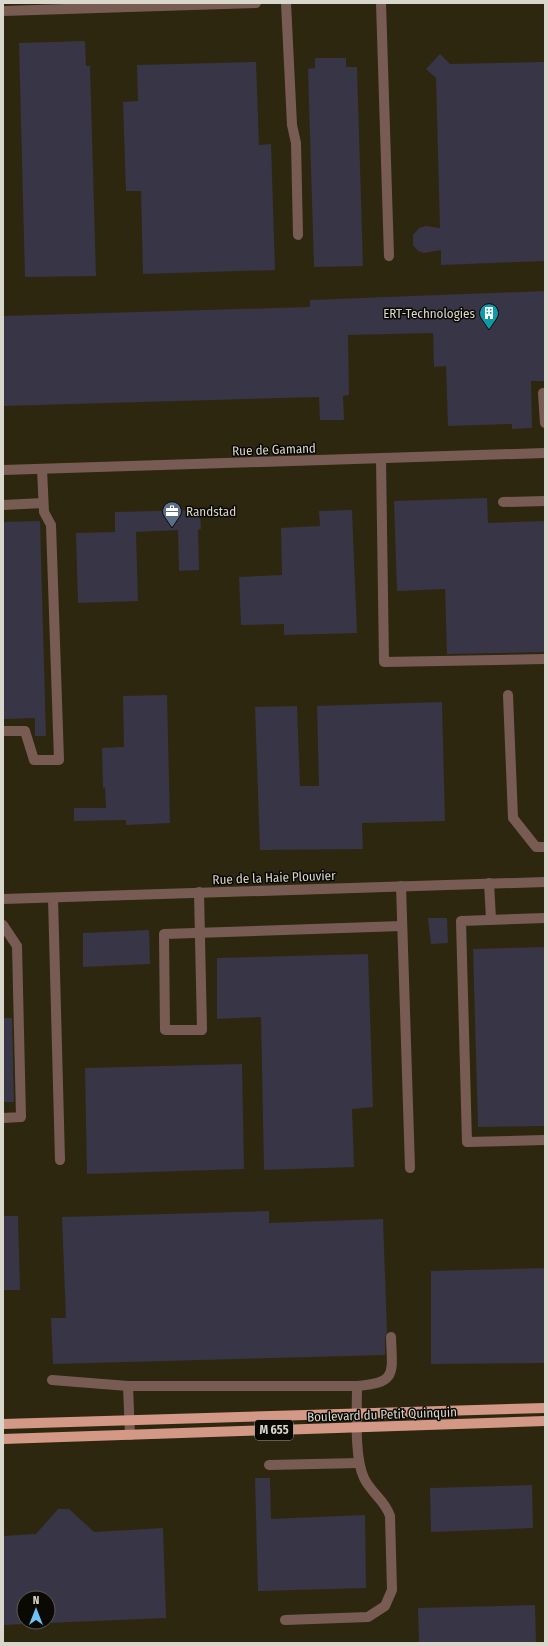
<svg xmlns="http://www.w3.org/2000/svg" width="548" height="1646" font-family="'Fira Sans Condensed',sans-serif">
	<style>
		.built { fill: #2d270f; fill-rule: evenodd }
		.building { fill: #383546 }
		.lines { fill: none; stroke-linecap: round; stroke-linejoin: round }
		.minor { stroke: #785c53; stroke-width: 10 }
		.major { stroke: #d39986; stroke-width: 10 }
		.labels { text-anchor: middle; stroke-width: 3; stroke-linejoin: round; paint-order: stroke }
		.shield { fill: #0b0904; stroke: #9b988f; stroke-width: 1 }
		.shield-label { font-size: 12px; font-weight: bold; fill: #d9d6cb }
		.poi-label { font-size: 13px; fill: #d9d6cb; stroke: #0b0904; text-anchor: end }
		.street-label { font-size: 13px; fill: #d9d6cb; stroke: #0b0904 }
	</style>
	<rect width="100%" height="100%" fill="#241f0e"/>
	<path class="built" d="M3 3H545V1643H3ZM24 1598H48V1622H24Z"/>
	<g class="building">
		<path d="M85 41 86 66H90L96 276 25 277 19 43Z"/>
		<path d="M440 54 450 64 545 62V261L441 265V250L424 253 418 251 413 245V235L419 228 426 226 440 228 436 78 426 69Z"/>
		<path d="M315 58H346V67H357L363 266 314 267 308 69 315 68Z"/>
		<path d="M256 62 259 145 271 144 275 270 143 274 141 191H126L123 102 138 101 137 65Z"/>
		<path d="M545 291V381H531L532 428 512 429V424L448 426 446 366 434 367 433 333 348 335 349 395 343 396 344 420H320L319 397 3 406V316L310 307V300Z"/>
		<path d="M487 498 488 523 545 521V652L447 654 445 589 397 591 394 501Z"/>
		<path d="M200 510 201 529 198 530 199 570 179 571 178 530 136 532 138 601 78 603 76 533 115 532V512Z"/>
		<path d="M352 510 357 633 284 635V624L241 625 239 577 282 575 281 528 320 526 319 511Z"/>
		<path d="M40 521 46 736H35V718L3 719V522Z"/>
		<path d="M167 695 170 823 126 825V820L74 821V808H106L105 787 103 788 102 748 124 747 123 696Z"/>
		<path d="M442 702 445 821 362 823 363 849 260 850 255 707 297 706 300 786H319L317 706Z"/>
		<path d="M428 918H447L448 943 431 944Z"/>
		<path d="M149 930 150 964 83 967V933Z"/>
		<path d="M545 947V1126L478 1127 473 949Z"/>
		<path d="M368 954 373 1107 352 1109 354 1167 264 1170 261 1017 217 1019V958Z"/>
		<path d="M3 1018H12L14 1102H3Z"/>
		<path d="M242 1064 244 1169 87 1174 85 1068Z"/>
		<path d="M269 1211V1223L383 1219 387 1332 385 1337V1355L53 1364 51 1318H66L62 1217Z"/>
		<path d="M3 1216H18L20 1290H3Z"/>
		<path d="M545 1268V1363L431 1364V1271Z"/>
		<path d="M255 1478H270L271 1519 365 1515 366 1588 258 1591Z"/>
		<path d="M532 1485 533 1528 431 1532 430 1488Z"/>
		<path d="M58 1509H69L94 1532 163 1528 166 1618 48 1623V1598H24V1624L3 1625V1536L36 1534Z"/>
		<path d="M535 1605 536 1643H419L418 1608Z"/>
	</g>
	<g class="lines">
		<g class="minor">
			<path d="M286 3 292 125 296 143 298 235"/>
			<path d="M381 3 389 256"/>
			<path d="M3 11 256 3"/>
			<path d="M543 393 545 423"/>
			<path d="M381 459 384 662 545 659"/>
			<path d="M3 470 545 453"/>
			<path d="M503 502 545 501"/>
			<path d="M3 505 43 503"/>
			<path d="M508 695 513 818 536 847H545"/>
			<path d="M3 731H25L34 760H59L51 525 44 512 42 469"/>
			<path d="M489 883 491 919"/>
			<path d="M401 886 410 1168"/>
			<path d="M199 892 202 1030H165L164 934 402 926"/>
			<path d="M53 898 60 1160"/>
			<path d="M3 899 545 882"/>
			<path d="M545 918 461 921 467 1142 545 1140"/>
			<path d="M3 925 17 946 21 1117 3 1118"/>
			<path d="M52 1380 128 1386H357C398 1383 392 1373 391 1337"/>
			<path d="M128 1386 130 1435"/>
			<path d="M269 1465 359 1463"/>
			<path d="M285 1620 368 1617 385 1606 392 1590 390 1516C385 1500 371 1493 364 1478 354 1457 357 1411 357 1386"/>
		</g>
		<g class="major">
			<path d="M3 1424 545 1408"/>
			<path d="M3 1439 545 1421"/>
		</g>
	</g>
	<defs>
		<g id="building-pin" transform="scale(1)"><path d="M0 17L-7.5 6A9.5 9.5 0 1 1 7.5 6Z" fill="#0f9aa8" stroke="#0b0904"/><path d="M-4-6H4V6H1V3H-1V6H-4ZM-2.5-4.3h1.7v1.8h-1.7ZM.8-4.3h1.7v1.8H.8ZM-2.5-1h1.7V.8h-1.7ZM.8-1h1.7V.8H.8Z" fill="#fff"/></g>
		<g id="office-pin" transform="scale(1)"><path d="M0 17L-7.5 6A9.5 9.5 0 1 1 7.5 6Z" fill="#5c6f8a" stroke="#0b0904"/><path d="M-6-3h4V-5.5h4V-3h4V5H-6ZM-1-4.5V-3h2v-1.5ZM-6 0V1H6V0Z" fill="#fff"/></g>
	</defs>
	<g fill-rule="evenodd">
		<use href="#building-pin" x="489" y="313"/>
		<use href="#office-pin" x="172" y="511"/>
	</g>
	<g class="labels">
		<rect class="shield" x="255" y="1420" width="38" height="20" rx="3"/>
		<g class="shield-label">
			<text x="274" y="1434">M 655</text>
		</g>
		<g class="poi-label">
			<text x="475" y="318">ERT-Technologies</text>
			<text x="186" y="516" text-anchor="start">Randstad</text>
		</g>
		<g class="street-label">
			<text transform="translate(274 449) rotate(-2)" y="5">Rue de Gamand</text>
			<text transform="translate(274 877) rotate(-2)" y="5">Rue de la Haie Plouvier</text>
			<text transform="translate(382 1414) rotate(-2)" y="5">Boulevard du Petit Quinquin</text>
		</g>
	</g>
	<rect width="548" height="1646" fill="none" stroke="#d9d6cb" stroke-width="8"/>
	<g transform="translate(36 1610)"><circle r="19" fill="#0b0904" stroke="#5d5b54"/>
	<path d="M0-3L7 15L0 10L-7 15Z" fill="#72c1f5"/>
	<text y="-6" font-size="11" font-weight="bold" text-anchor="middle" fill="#d9d6cb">N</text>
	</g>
</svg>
